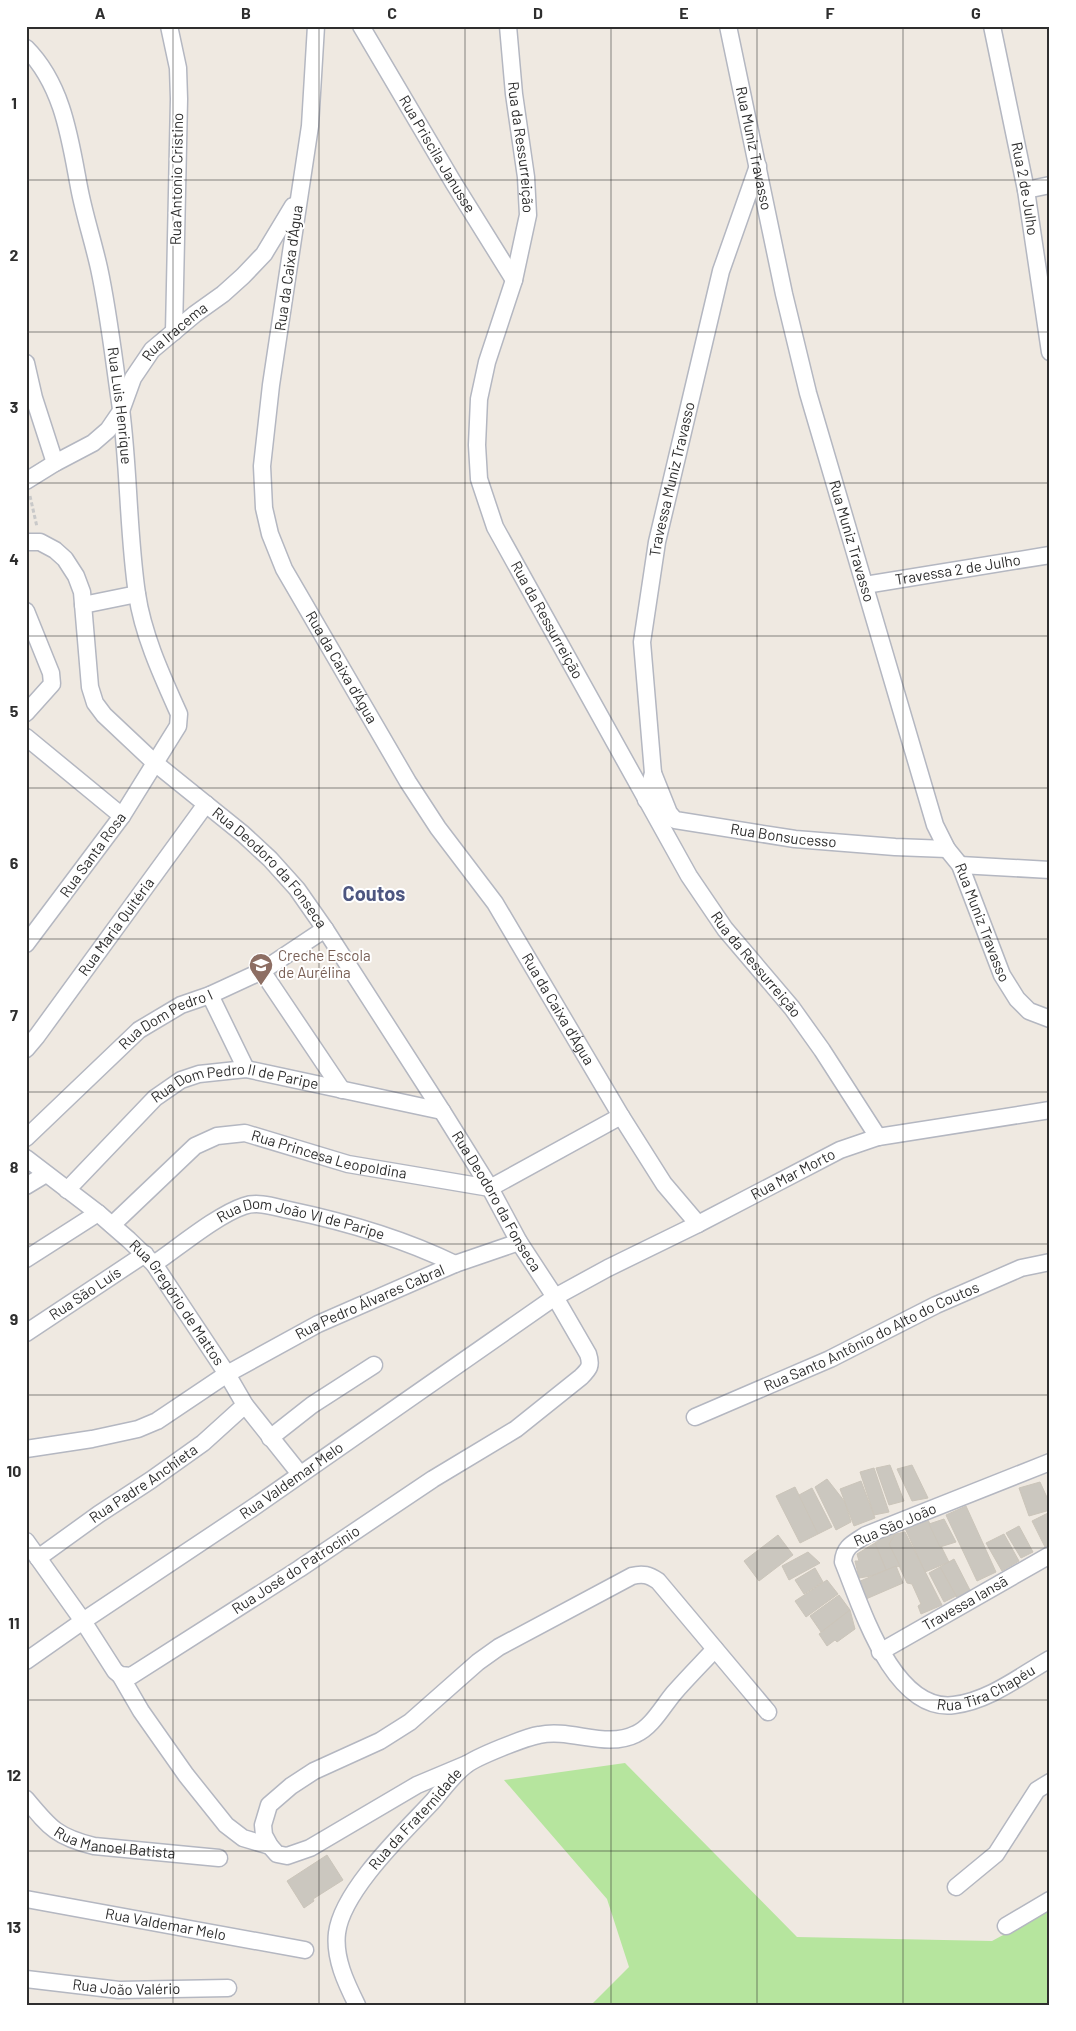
<svg xmlns="http://www.w3.org/2000/svg" width="1076" height="2031" font-family="Barlow,sans-serif">
	<style>
		.green { fill: #b6e59e }
		.building { fill: #cbc7bf; stroke: #cbc5ba }
		.lines { fill: none; stroke-linecap: round; stroke-linejoin: round }
		.minor-casing { stroke: #b4b7c1; stroke-width: 19 }
		.path { stroke: #c9c9c9; stroke-width: 3; stroke-dasharray: 4 2.5; stroke-linecap: butt }
		.minor { stroke: #fff; stroke-width: 16 }
		.grid { fill: none; stroke: #2e2e2e; stroke-width: 1; stroke-opacity: 0.55 }
		.labels { text-anchor: middle; stroke-width: 4; stroke-linejoin: round; paint-order: stroke }
		.street-label { font-size: 15px; fill: #2e2e2e; stroke: #fff }
		.education-label { font-size: 15px; fill: #785e54; stroke: #fff; text-anchor: start }
		.district-label { font-size: 20px; font-weight: bold; fill: #4d5680; stroke: #fff }
		.neatline { fill: none; stroke: #2e2e2e; stroke-width: 2 }
		.grid-label { font-size: 16px; text-anchor: middle; font-weight: bold; fill: #2e2e2e }
	</style>
	<rect width="100%" height="100%" fill="#efe9e1"/>
	<path class="green" d="M625 1763 797 1937 992 1941 1050 1910V2005H591L629 1967 607 1899 504 1780Z"/>
	<g class="building">
		<path d="M890 1465 904 1501 889 1505 876 1468Z"/>
		<path d="M912 1465 928 1498 912 1501 897 1469Z"/>
		<path d="M874 1468 889 1512 874 1515 860 1472Z"/>
		<path d="M827 1479 845 1502 851 1522 836 1530 815 1487Z"/>
		<path d="M861 1481 875 1518 854 1526 840 1489Z"/>
		<path d="M1040 1482 1050 1504V1510L1029 1516 1019 1488Z"/>
		<path d="M795 1487 818 1534 800 1543 776 1496Z"/>
		<path d="M812 1488 832 1527 818 1534 799 1495Z"/>
		<path d="M966 1506 996 1572 977 1581 946 1515Z"/>
		<path d="M1048 1513 1050 1545 1045 1547 1032 1521Z"/>
		<path d="M926 1516 949 1562 925 1572 904 1526Z"/>
		<path d="M944 1519 956 1542 940 1547 929 1524Z"/>
		<path d="M1019 1526 1033 1552 1021 1558 1006 1533Z"/>
		<path d="M905 1532 942 1605 921 1614 918 1606 921 1604 912 1584 907 1583 889 1544 895 1534Z"/>
		<path d="M887 1534H895L889 1544 900 1566 886 1570 875 1543Z"/>
		<path d="M1004 1534 1019 1561 1002 1571 986 1543Z"/>
		<path d="M778 1535 793 1555 759 1581 744 1561Z"/>
		<path d="M875 1543 886 1570 871 1576 859 1578 855 1561H859L857 1554Z"/>
		<path d="M808 1552 820 1563 789 1580 782 1566Z"/>
		<path d="M954 1559 972 1594 959 1601 940 1567Z"/>
		<path d="M896 1566 903 1583 866 1599 858 1582Z"/>
		<path d="M940 1567 956 1596 944 1602 929 1573Z"/>
		<path d="M815 1568 823 1582 804 1594 795 1580Z"/>
		<path d="M827 1580 838 1594 806 1617 795 1601Z"/>
		<path d="M839 1595 850 1610 821 1632 810 1616Z"/>
		<path d="M850 1610 855 1629 837 1642 835 1640 827 1646 819 1634Z"/>
		<path d="M327 1855 343 1880 313 1899 314 1901 304 1908 287 1881Z"/>
	</g>
	<g class="lines">
		<g class="minor-casing">
			<g id="minor">
				<path d="M169 26 178 68 179 99 174 332"/>
				<path id="s1" d="M316 26 310 126 271 385 262 466 264 508 270 534 284 569 408 782 438 828 495 903 621 1116 664 1184 698 1224"/>
				<path id="s2" d="M361 26 453 182 514 280"/>
				<path id="s3" d="M508 26 514 94 526 177 528 215 514 280 487 362 479 399 477 445 479 479 495 527 689 876 725 929 792 1008 822 1050 878 1137"/>
				<path id="s4" d="M728 26 784 294 808 393 935 825 947 849 960 865 1002 975 1017 999 1029 1011 1050 1019"/>
				<path id="s5" d="M992 26 1026 190 1050 352"/>
				<path id="s6" d="M26 48C63 85 70 139 79 187 84 214 93 241 99 268 109 314 114 362 121 409 129 470 128 533 137 594 143 635 162 676 179 714L178 726 122 816 26 944"/>
				<path d="M1026 190 1050 185"/>
				<path d="M26 363 34 398 55 463"/>
				<path id="s7" d="M26 481 55 463 93 443 108 430 121 411 133 378 152 350 195 314 223 294 243 276 264 254 293 206"/>
				<path id="s8" d="M26 542H40L55 550 65 559 76 576 82 592 90 687 95 703 104 715 155 763 243 834 270 859 297 889 325 929 442 1111 490 1188 519 1242 555 1297 588 1354C592 1366 589 1369 581 1377L516 1429 433 1479 299 1569 131 1676 120 1675 115 1671 83 1621 26 1541"/>
				<path id="s9" d="M865 585 1050 555"/>
				<path d="M83 605 137 594"/>
				<path d="M26 611 51 673 52 684 26 713"/>
				<path d="M26 737 122 816"/>
				<path id="s10" d="M653 773 669 813 675 820 795 839 895 847 947 849"/>
				<path id="s11" d="M646 800 653 773 642 642 657 542 721 271 758 166"/>
				<path d="M960 865 1050 870"/>
				<path d="M262 971 342 1090"/>
				<path d="M210 995 246 1069"/>
				<path id="s12" d="M26 1049 37 1036 206 804"/>
				<path id="s13" d="M26 1138 139 1030 181 1005 210 995 262 971 325 929"/>
				<path id="s14" d="M26 1158 98 1213 129 1240 154 1264 227 1374 245 1405 300 1474"/>
				<path d="M26 1186 46 1174"/>
				<path id="s15" d="M67 1190 155 1098 181 1080 199 1074 246 1069 442 1111"/>
				<path id="s16" d="M112 1225 195 1146 217 1136 245 1133 348 1164 490 1188 621 1116"/>
				<path d="M26 1259 98 1213"/>
				<path id="s17" d="M154 1264C179 1247 217 1215 244 1206 258 1201 275 1207 289 1210 346 1222 402 1238 455 1264"/>
				<path id="s18" d="M26 1333 145 1254"/>
				<path id="s19" d="M695 1417 830 1359 936 1305 1021 1268 1050 1262"/>
				<path d="M270 1438 312 1405 374 1365"/>
				<path id="s20" d="M26 1449 92 1439 138 1429 157 1421 227 1374 318 1324 455 1264 519 1242"/>
				<path id="s21" d="M1050 1462 866 1535C854 1543 844 1546 843 1562 861 1606 893 1713 954 1705 989 1701 1020 1676 1050 1659"/>
				<path id="s22" d="M38 1558 99 1514 151 1480 203 1443 245 1405"/>
				<path id="s23" d="M880 1652 1050 1555"/>
				<path id="s24" d="M26 1661 83 1621 251 1509 555 1297 608 1268 698 1224 840 1150 878 1137 1050 1110"/>
				<path d="M120 1675 141 1711 186 1775 226 1825 243 1838 270 1846"/>
				<path d="M467 1764 417 1785 310 1848 287 1856 277 1854 270 1846 264 1835 263 1825 269 1805 291 1786 314 1771 380 1741 410 1722 478 1662 499 1647 632 1576C643 1573 649 1575 658 1581L768 1712"/>
				<path id="s25" d="M26 1799C50 1828 57 1837 94 1846L219 1858"/>
				<path d="M956 1887 996 1854 1037 1790 1050 1782"/>
				<path id="s26" d="M26 1899 305 1950"/>
				<path d="M1006 1926 1050 1900"/>
				<path id="s27" d="M26 1979 119 1990 228 1988"/>
				<path id="s28" d="M357 2005C346 1983 334 1958 337 1933 342 1891 404 1832 433 1801 443 1789 454 1774 466 1765 476 1757 526 1737 539 1735 571 1728 606 1749 636 1734 652 1727 663 1706 674 1693 687 1678 702 1663 715 1649"/>
			</g>
		</g>
		<path class="path" d="M30 496 37 527"/>
		<use href="#minor" class="minor"/>
	</g>
	<path class="grid" d="M173 26V2005M319 26V2005M465 26V2005M611 26V2005M757 26V2005M903 26V2005M26 180H1050M26 332H1050M26 483H1050M26 636H1050M26 788H1050M26 939H1050M26 1092H1050M26 1244H1050M26 1395H1050M26 1548H1050M26 1700H1050M26 1851H1050"/>
	<defs>
		<g id="school-pin" transform="scale(1.25)"><path d="M0 17L-7.5 6A9.5 9.5 0 1 1 7.5 6Z" fill="#8d6e63" stroke="#fff"/><path d="M0-5L7-2L0 1L-7-2ZM-4 1L0 2.5L4 1V4Q0 6-4 4Z" fill="#fff"/></g>
	</defs>
	<g fill-rule="evenodd">
		<use href="#school-pin" x="261" y="965"/>
	</g>
	<g class="labels">
		<g class="street-label">
			<text dy="5" stroke="none"><textPath href="#s3" startOffset="122">Rua da Ressurreição</textPath></text>
			<text dy="5" stroke="none"><textPath href="#s4" startOffset="125">Rua Muniz Travasso</textPath></text>
			<text dy="5" stroke="none"><textPath href="#s2" startOffset="149">Rua Priscila Janusse</textPath></text>
			<text transform="translate(177 179) rotate(-89)" y="5">Rua Antonio Cristino</text>
			<text dy="5" stroke="none"><textPath href="#s5" startOffset="166">Rua 2 de Julho</textPath></text>
			<text transform="translate(289 268) rotate(-82)" y="5">Rua da Caixa d'Água</text>
			<text dy="5" stroke="none"><textPath href="#s7" startOffset="218">Rua Iracema</textPath></text>
			<text dy="5" stroke="none"><textPath href="#s6" startOffset="374">Rua Luis Henrique</textPath></text>
			<text dy="5" stroke="none"><textPath href="#s11" startOffset="325">Travessa Muniz Travasso</textPath></text>
			<text dy="5" stroke="none"><textPath href="#s4" startOffset="530">Rua Muniz Travasso</textPath></text>
			<text dy="5" stroke="none"><textPath href="#s9" startOffset="94">Travessa 2 de Julho</textPath></text>
			<text dy="5" stroke="none"><textPath href="#s3" startOffset="618">Rua da Ressurreição</textPath></text>
			<text dy="5" stroke="none"><textPath href="#s1" startOffset="664">Rua da Caixa d'Água</textPath></text>
			<text dy="5" stroke="none"><textPath href="#s10" startOffset="162">Rua Bonsucesso</textPath></text>
			<text transform="translate(93 855) rotate(-54)" y="5">Rua Santa Rosa</text>
			<text dy="5" stroke="none"><textPath href="#s8" startOffset="435">Rua Deodoro da Fonseca</textPath></text>
			<text dy="5" stroke="none"><textPath href="#s4" startOffset="935">Rua Muniz Travasso</textPath></text>
			<text dy="5" stroke="none"><textPath href="#s12" startOffset="152">Rua Maria Quitéria</textPath></text>
			<text dy="5" stroke="none"><textPath href="#s3" startOffset="1022">Rua da Ressurreição</textPath></text>
			<text dy="5" stroke="none"><textPath href="#s1" startOffset="1069">Rua da Caixa d'Água</textPath></text>
			<text dy="5" stroke="none"><textPath href="#s13" startOffset="185">Rua Dom Pedro I</textPath></text>
			<text dy="5" stroke="none"><textPath href="#s15" startOffset="212">Rua Dom Pedro II de Paripe</textPath></text>
			<text dy="5" stroke="none"><textPath href="#s16" startOffset="254">Rua Princesa Leopoldina</textPath></text>
			<text dy="5" stroke="none"><textPath href="#s24" startOffset="910">Rua Mar Morto</textPath></text>
			<text dy="5" stroke="none"><textPath href="#s8" startOffset="840">Rua Deodoro da Fonseca</textPath></text>
			<text dy="5" stroke="none"><textPath href="#s17" startOffset="165">Rua Dom João VI de Paripe</textPath></text>
			<text dy="5" stroke="none"><textPath href="#s18" startOffset="71">Rua São Luís</textPath></text>
			<text dy="5" stroke="none"><textPath href="#s20" startOffset="379">Rua Pedro Álvares Cabral</textPath></text>
			<text dy="5" stroke="none"><textPath href="#s14" startOffset="211">Rua Gregório de Mattos</textPath></text>
			<text dy="5" stroke="none"><textPath href="#s19" startOffset="194">Rua Santo Antônio do Alto do Coutos</textPath></text>
			<text dy="5" stroke="none"><textPath href="#s24" startOffset="321">Rua Valdemar Melo</textPath></text>
			<text dy="5" stroke="none"><textPath href="#s22" startOffset="129">Rua Padre Anchieta</textPath></text>
			<text transform="translate(895 1525) rotate(-23)" y="5">Rua São João</text>
			<text transform="translate(296 1570) rotate(-33)" y="5">Rua José do Patrocínio</text>
			<text dy="5" stroke="none"><textPath href="#s23" startOffset="98">Travessa Iansã</textPath></text>
			<text dy="5" stroke="none"><textPath href="#s21" startOffset="464">Rua Tira Chapéu</textPath></text>
			<text dy="5" stroke="none"><textPath href="#s28" startOffset="216">Rua da Fraternidade</textPath></text>
			<text dy="5" stroke="none"><textPath href="#s25" startOffset="105">Rua Manoel Batista</textPath></text>
			<text dy="5" stroke="none"><textPath href="#s26" startOffset="142">Rua Valdemar Melo</textPath></text>
			<text dy="5" stroke="none"><textPath href="#s27" startOffset="101">Rua João Valério</textPath></text>
		</g>
		<g class="education-label">
			<text x="278" y="961">Creche Escola<tspan x="278" dy="17">de Aurélina</tspan></text>
		</g>
		<g class="district-label">
			<text x="374" y="901">Coutos</text>
		</g>
	</g>
	<rect width="1076" height="2031" fill="none" stroke="#ffffff" stroke-width="55"/>
	<rect x="28" y="28" width="1020" height="1976" class="neatline"/>
	<g class="grid-label">
		<text x="100" y="19">A</text>
		<text x="246" y="19">B</text>
		<text x="392" y="19">C</text>
		<text x="538" y="19">D</text>
		<text x="684" y="19">E</text>
		<text x="830" y="19">F</text>
		<text x="976" y="19">G</text>
		<text x="14" y="109">1</text>
		<text x="14" y="261">2</text>
		<text x="14" y="413">3</text>
		<text x="14" y="565">4</text>
		<text x="14" y="717">5</text>
		<text x="14" y="869">6</text>
		<text x="14" y="1021">7</text>
		<text x="14" y="1173">8</text>
		<text x="14" y="1325">9</text>
		<text x="14" y="1477">10</text>
		<text x="14" y="1629">11</text>
		<text x="14" y="1781">12</text>
		<text x="14" y="1933">13</text>
	</g>
</svg>
